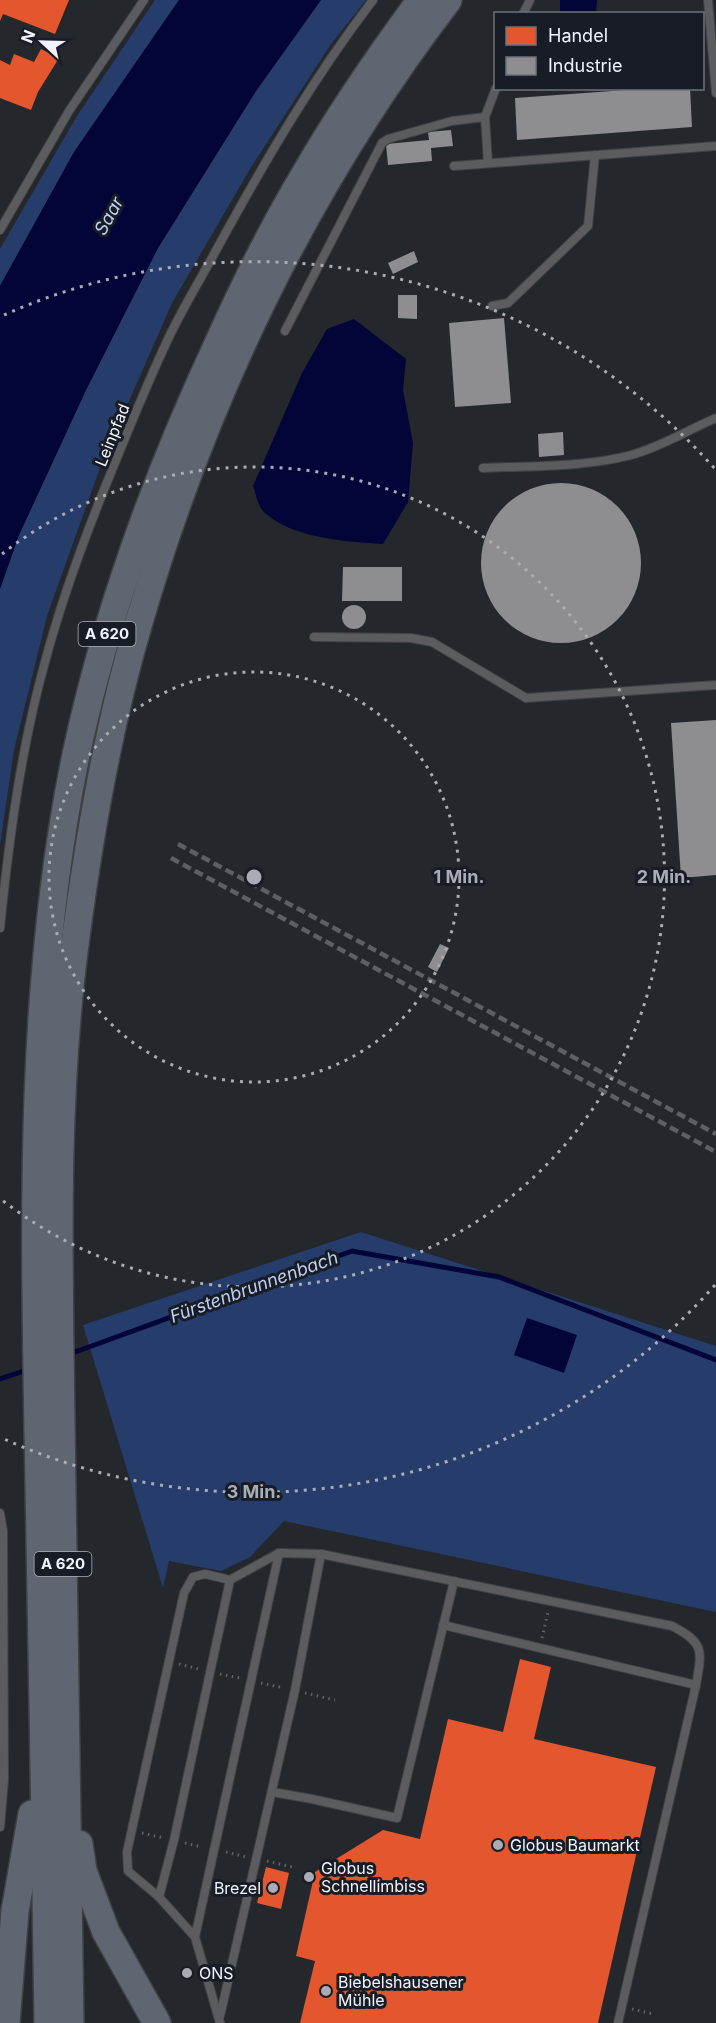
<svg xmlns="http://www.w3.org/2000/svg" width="716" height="2023" font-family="Inter,sans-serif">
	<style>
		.green { fill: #263d6c }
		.water { fill: #030437 }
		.shops { fill: #e4572e }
		.industry { fill: #8d8d92 }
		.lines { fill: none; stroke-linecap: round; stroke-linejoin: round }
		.stream { stroke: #030437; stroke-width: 5 }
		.lane-casing { stroke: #3f4146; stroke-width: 10 }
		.highway-casing { stroke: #3f4146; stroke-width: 30 }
		.path { stroke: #626468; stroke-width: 3; stroke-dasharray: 1.5 4.5; stroke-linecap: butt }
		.lane { stroke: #5a5c5f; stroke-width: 8 }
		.highway { stroke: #606671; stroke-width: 27 }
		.rail { stroke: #5d5f63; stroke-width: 4.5; stroke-dasharray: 9 4.5; stroke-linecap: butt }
		.ring { fill: none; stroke: #a9acb3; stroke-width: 3; stroke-dasharray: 3 6 }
		.poi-dot { fill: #a9acb3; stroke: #171c25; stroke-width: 2 }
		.labels { text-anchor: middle; stroke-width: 6; stroke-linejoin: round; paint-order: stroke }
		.shield { fill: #171c25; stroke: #b0b3bb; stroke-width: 1.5 }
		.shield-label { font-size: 15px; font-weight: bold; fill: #f1f4fb }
		.street-label { font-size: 16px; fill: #f1f4fb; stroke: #171c25 }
		.poi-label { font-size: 16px; fill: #f1f4fb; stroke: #171c25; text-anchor: start }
		.water-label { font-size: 18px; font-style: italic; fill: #bdd0f4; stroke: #171c25 }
		.centre { fill: #a9acb3; stroke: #171c25; stroke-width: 3 }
		.ring-label { font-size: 18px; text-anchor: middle; font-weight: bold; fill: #a9acb3; stroke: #171c25; stroke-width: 6; stroke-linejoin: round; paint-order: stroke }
	</style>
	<rect width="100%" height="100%" fill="#24272c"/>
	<g class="green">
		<path d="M155 0H179L74 152 0 286V249L77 116Z"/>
		<path d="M321 0H366L331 44 250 169 172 303 101 465 47 616 14 750 0 845V589L19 535 86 390 158 248 256 91Z"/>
		<path d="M361 1232 716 1346V1612L284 1521 250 1557 221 1571 169 1561 163 1588 83 1325Z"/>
	</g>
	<g class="water">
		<path d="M179 0H321L256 91 158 248 86 390 19 535 0 589V286L74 152Z"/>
		<path d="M560 0H597L596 13H560Z"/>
		<path d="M354 319 406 359 403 390 413 443 408 502 383 544C347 542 291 538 264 512 258 506 256 494 253 486L302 373 327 329Z"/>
		<path d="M527 1318 577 1335 564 1373 514 1355Z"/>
	</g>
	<g class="shops">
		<path d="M0 0H69L55 34 3 14 0 21Z"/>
		<path d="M41 49 59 58 38 92 31 110 0 98V60L10 65 14 54 34 62Z"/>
		<path d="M520 1659 551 1667 534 1739 656 1767 598 2023H300L315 1961 296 1956 315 1872 383 1830 420 1839 448 1719 503 1732Z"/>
		<path d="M266 1867 289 1873 281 1909 257 1903Z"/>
	</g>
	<g class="industry">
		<path d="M654 88H690L692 127 517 140 515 98Z"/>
		<path d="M451 130 453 146 431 148 432 161 388 165 386 144 429 140 428 132Z"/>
		<path d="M414 251 418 262 393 274 388 263Z"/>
		<path d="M398 295H417V319L398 318Z"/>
		<path d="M504 318 511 403 455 407 449 323Z"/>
		<path d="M563 432 564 455 539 457 538 434Z"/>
		<circle cx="561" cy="563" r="80"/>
		<path d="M343 567H402V601H342Z"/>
		<circle cx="354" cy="617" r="12"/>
		<path d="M716 720V875L681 878 671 723Z"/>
		<path d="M440 944 449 948 437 972 428 967Z"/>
	</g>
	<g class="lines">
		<g class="stream">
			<path d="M67 1355 352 1251 499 1277 716 1360"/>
			<path d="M0 1379 30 1369"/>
		</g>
		<g class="lane-casing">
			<g id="lane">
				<path d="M708 0 716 93"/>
				<path d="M523 14 530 0"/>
				<path d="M488 163 485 117 496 88"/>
				<path d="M454 166 716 146"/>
				<path d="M0 230 69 111 144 0"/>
				<path d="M492 306 508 303 588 226 595 155"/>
				<path d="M285 331 382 143 388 139 452 121 485 117"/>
				<path d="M483 468C529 466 587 467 631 455 661 447 688 430 716 418"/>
				<path d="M314 637 411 638 432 642 526 698 716 685"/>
				<path d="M0 928C9 839 21 748 45 662 62 598 85 536 110 475 129 428 148 381 170 335 185 304 203 275 219 245 265 161 314 77 373 0"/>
				<path d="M0 1513 3 1531 4 1780 0 1827"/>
				<path d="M443 1625 696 1685"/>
				<path d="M272 1792 312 1799 397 1818 454 1581"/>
				<path d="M159 1897 174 1840 230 1580"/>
				<path d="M195 1937 279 1553"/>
				<path d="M220 2016 295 1690 321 1554"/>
				<path d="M220 2023 195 1937 159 1897 128 1871 127 1852 184 1593 193 1577 205 1574 230 1580 279 1553 321 1554 672 1626C705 1643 702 1651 696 1685L618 2023"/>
			</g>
		</g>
		<g class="highway-casing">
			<g id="highway">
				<path d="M79 1844 83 1871 106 1932 157 2023"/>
				<path d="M6 2023 15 1911 32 1814"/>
				<path d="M48 2023C45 1825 42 1628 38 1430 34 1206 30 977 76 755 106 614 156 477 217 346 243 288 271 231 304 176 339 115 379 57 421 0"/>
				<path d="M70 2023C67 1822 64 1621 61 1420 59 1261 54 1101 75 944 89 836 108 726 139 622 204 398 306 185 448 0"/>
			</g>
		</g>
		<g class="path">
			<path d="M542 1638 548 1612"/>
			<path d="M179 1664 199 1669"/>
			<path d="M220 1674 240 1678"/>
			<path d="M261 1683 284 1688"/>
			<path d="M305 1693 335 1700"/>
			<path d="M142 1833 164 1838"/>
			<path d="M185 1843 202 1847"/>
			<path d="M226 1852 246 1857"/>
			<path d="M267 1861 296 1868"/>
			<path d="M632 2009 653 2014"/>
		</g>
		<use href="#lane" class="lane"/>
		<use href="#highway" class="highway"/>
		<g class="rail">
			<path d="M178 844 716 1134"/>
			<path d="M171 858 716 1152"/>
		</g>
	</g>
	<g class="ring">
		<circle cx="254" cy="877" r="205"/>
		<path d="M2 554A410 410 0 1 1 2 1200"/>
		<path d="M715 1285A615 615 0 0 1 4 1439M4 315A615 615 0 0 1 715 469"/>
	</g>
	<g class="poi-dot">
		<circle cx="498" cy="1845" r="6"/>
		<circle cx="309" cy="1877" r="6"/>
		<circle cx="273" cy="1888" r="6"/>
		<circle cx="187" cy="1973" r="6"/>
		<circle cx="326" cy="1991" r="6"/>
	</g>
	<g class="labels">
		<g class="shield">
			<rect x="78.5" y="622" width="57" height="24" rx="4.5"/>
			<rect x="34.5" y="1552" width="57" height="24" rx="4.5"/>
		</g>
		<g class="shield-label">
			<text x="107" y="639">A 620</text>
			<text x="63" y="1569">A 620</text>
		</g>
		<g class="street-label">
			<text transform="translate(112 435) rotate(-68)" y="6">Leinpfad</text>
		</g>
		<g class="poi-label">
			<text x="510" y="1851">Globus Baumarkt</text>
			<text x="321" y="1874">Globus<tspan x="321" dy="18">Schnellimbiss</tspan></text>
			<text x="261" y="1894" text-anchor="end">Brezel</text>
			<text x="199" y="1979">ONS</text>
			<text x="338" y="1988">Biebelshausener<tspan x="338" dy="18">Mühle</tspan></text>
		</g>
		<g class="water-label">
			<text transform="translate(109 216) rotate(-61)" y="6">Saar</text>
			<text transform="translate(254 1287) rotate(-20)" y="6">Fürstenbrunnenbach</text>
		</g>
	</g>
	<circle cx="254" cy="877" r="9" class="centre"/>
	<g class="ring-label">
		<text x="459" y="883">1 Min.</text>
		<text x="664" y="883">2 Min.</text>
		<text x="254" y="1498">3 Min.</text>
	</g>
	<rect x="494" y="12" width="210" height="78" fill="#171c25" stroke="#6e727b" stroke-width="1.5"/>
	<rect x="506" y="27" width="30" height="18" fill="#e4572e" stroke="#6e727b" stroke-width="1.5"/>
	<text x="548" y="42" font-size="18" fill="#f1f4fb">Handel</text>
	<rect x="506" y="57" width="30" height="18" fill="#8d8d92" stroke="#6e727b" stroke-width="1.5"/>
	<text x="548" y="72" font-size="18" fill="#f1f4fb">Industrie</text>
	<g transform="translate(42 42) rotate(292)" stroke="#171c25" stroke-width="4.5" paint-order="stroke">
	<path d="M0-4.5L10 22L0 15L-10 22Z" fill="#f1f4fb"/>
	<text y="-9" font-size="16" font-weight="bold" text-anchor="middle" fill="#f1f4fb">N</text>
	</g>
</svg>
